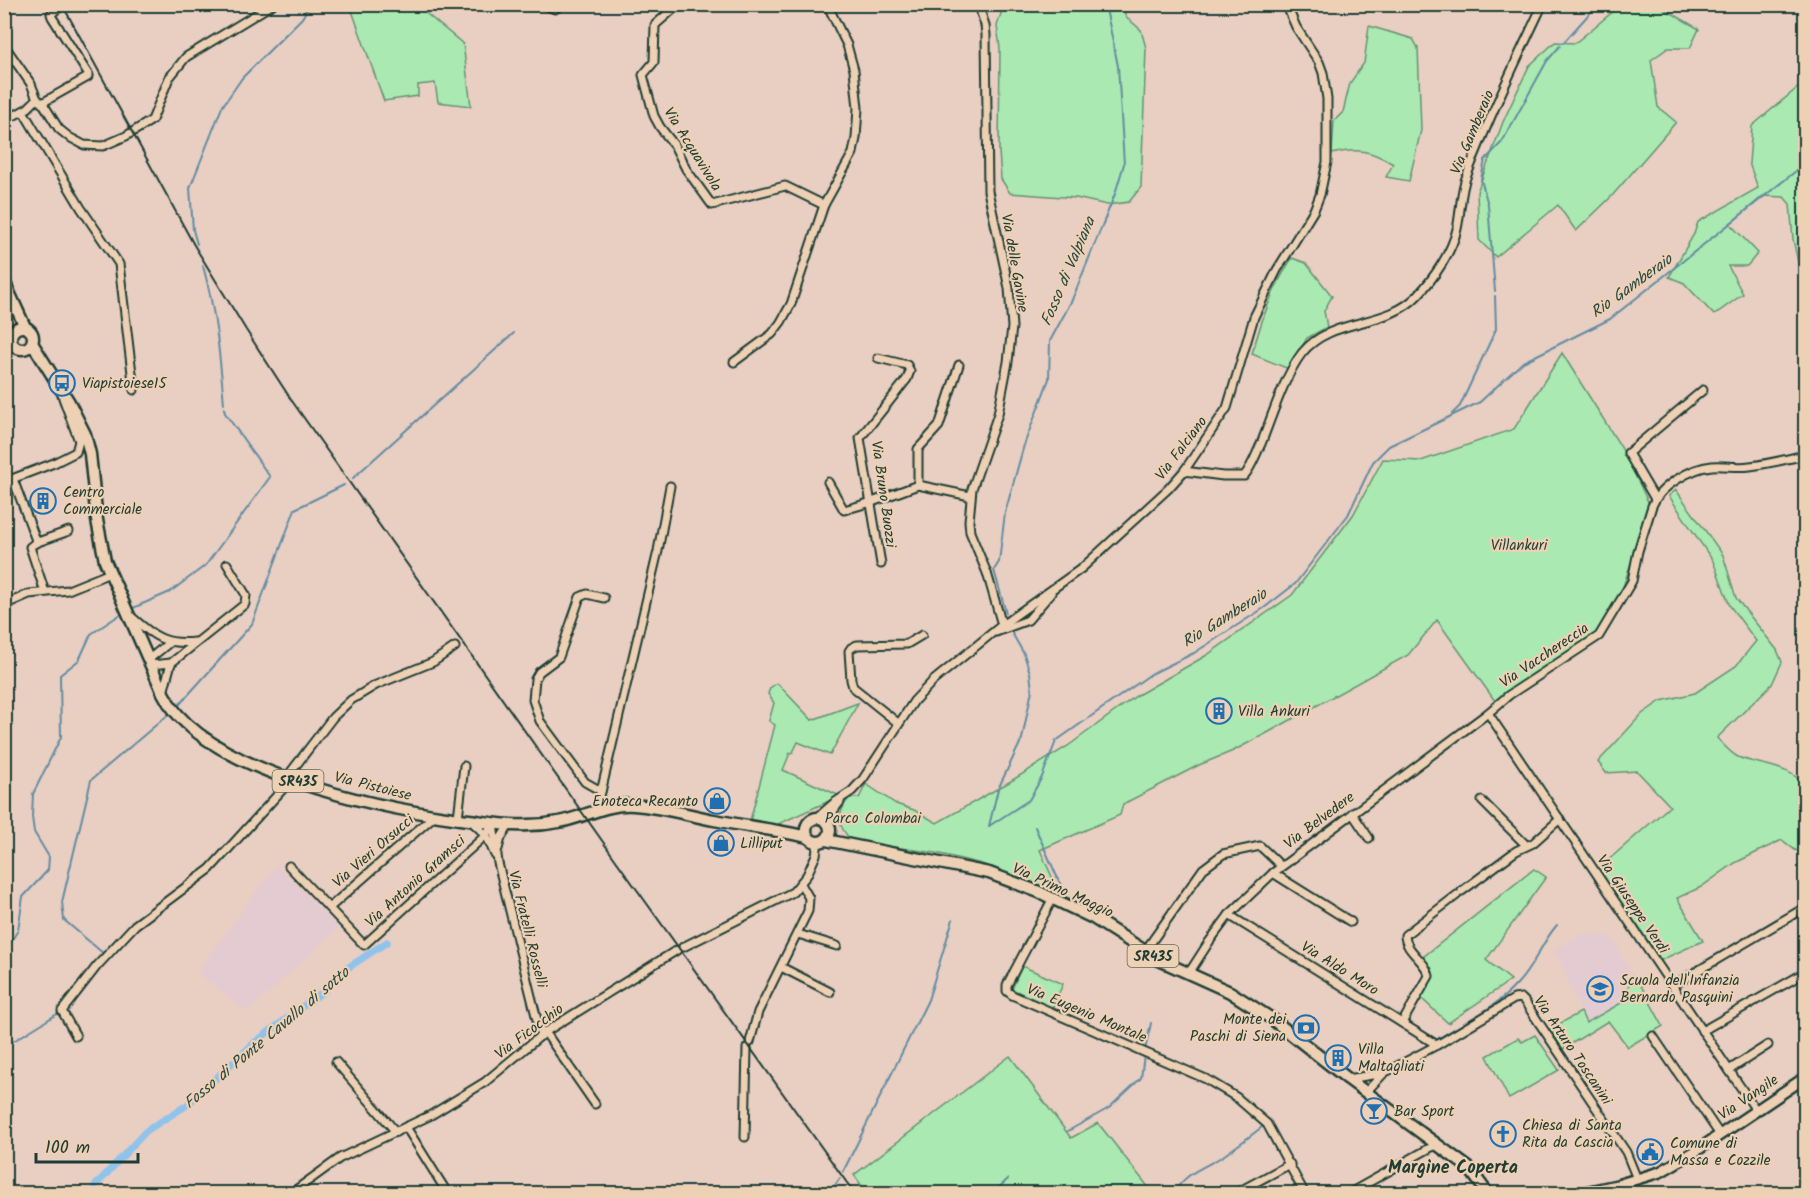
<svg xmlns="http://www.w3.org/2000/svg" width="1810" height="1198" font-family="Kalam,sans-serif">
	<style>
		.built { fill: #e4cbd1 }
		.green { fill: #aae9b1; stroke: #649372; stroke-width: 1.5 }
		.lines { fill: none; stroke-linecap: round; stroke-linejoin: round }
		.stream { stroke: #628da2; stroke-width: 2 }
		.canal { stroke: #8fc3ec; stroke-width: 7 }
		.street-casing { stroke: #1f3d34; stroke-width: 11 }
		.secondary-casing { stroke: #1f3d34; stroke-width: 14 }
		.primary-casing { stroke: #1f3d34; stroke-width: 15 }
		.street { stroke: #eed1b5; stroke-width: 7 }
		.secondary { stroke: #eed1b5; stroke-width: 9 }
		.primary { stroke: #eed1b5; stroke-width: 10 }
		.rail { stroke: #1f3d34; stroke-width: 2 }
		.street-bridge-casing { stroke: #1f3d34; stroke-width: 11; stroke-linecap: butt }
		.street-bridge { stroke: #eed1b5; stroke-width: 7 }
		.labels { text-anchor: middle; stroke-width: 4.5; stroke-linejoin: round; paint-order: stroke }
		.shield { fill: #eed1b5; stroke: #5d695b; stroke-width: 1.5 }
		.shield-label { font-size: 14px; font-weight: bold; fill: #1f3d34 }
		.street-label { font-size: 15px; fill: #1f3d34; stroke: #eed1b5 }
		.poi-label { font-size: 15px; fill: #1f3d34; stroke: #eed1b5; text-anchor: start }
		.park-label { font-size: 15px; fill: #26463a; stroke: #eed1b5 }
		.water-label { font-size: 16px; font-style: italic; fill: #2a4a46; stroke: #eed1b5 }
		.quarter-label { font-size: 18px; font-weight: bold; fill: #1f3d34; stroke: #eed1b5 }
	</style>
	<rect width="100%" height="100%" fill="#e9cec2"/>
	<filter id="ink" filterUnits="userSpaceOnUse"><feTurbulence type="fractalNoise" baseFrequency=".0167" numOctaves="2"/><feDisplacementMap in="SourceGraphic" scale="12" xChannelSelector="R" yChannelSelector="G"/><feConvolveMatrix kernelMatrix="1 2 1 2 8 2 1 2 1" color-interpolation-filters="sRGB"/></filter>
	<g filter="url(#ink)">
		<g class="built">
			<path d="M276 865 339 927 248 1012 197 972Z"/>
			<path d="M1584 933 1611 937 1632 976 1623 1002 1586 1023 1555 949Z"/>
		</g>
		<g class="green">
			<path d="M1004 4 1125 5V16L1141 30 1146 48 1141 187 1129 202 1107 205 1076 198 1010 193 1001 179 999 151 1000 48 997 26Z"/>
			<path d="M416 5 463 44 471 106 438 102 435 83 418 85V96L384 101 350 5Z"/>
			<path d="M1621 5H1658L1699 29 1690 48H1668L1651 60 1658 107 1676 122 1611 197 1576 231 1558 205 1496 257 1479 240 1477 192 1503 122 1529 66 1555 42 1575 43Z"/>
			<path d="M1369 26 1413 39 1418 48 1421 130 1409 181 1386 177 1393 164C1371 150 1357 148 1332 154L1334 121 1343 112 1350 83 1364 63Z"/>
			<path d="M1805 78V295L1793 239 1790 204 1784 197 1763 196 1730 224 1758 253 1747 266H1728L1743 294 1714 315 1684 283 1669 277 1694 234 1698 222 1758 188 1749 163 1752 126 1802 84Z"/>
			<path d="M1292 258 1306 263 1332 296 1324 311 1327 327 1307 338 1289 369 1252 354C1263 316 1271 291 1292 258Z"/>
			<path d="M1562 353 1624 452 1650 506 1619 599 1596 635 1495 701 1437 620 1408 655 1269 732 1233 751 1199 765 1123 804 1120 815 1040 850 1061 897 982 864 936 853 852 841C837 826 836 815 849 798H859L866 784 896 804 914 810 937 823 1011 781 1068 746 1136 696 1207 655 1292 595 1353 515 1383 459 1421 461 1514 429Z"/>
			<path d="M1676 490 1723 555 1736 598 1777 650 1782 662 1772 684 1717 738C1723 744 1730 753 1738 757 1758 766 1799 765 1806 792 1809 805 1806 838 1806 853L1795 850 1782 840 1735 863 1701 887 1677 898 1703 941 1661 960 1598 869 1670 806 1637 771 1606 773 1598 762 1642 714 1661 701 1695 693 1736 666 1756 641 1730 606 1713 561 1669 496Z"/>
			<path d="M777 683 812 720 858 703 830 755 798 742 792 754 790 753 783 770 840 796 774 826 750 821 775 725 769 721 774 703 768 694 770 688Z"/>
			<path d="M1534 869 1546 877 1486 960 1511 980 1448 1023 1421 998 1433 973 1423 957Z"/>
			<path d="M1022 966 1063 984 1052 1008 1012 989Z"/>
			<path d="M1632 976 1638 980 1663 1026 1628 1047 1608 1021 1563 1049 1550 1029 1581 1012 1586 1023 1623 1002Z"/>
			<path d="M1535 1035 1559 1070 1509 1099 1487 1056 1518 1038 1522 1042Z"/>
			<path d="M1010 1056 1071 1138 1098 1123 1153 1193H867L854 1175Z"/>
		</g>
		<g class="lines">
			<g class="stream">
				<path d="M468 4C485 10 512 15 528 6"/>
				<path d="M1563 43 1598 4"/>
				<path d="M197 244 193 230 190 188 222 107 242 78 302 18 310 4"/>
				<path d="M203 266C216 312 220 357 224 404"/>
				<path d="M1495 291 1488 205 1481 179 1485 160 1502 142 1547 61 1560 46"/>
				<path d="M1452 414 1460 406 1496 329 1495 296"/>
				<path d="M353 478 514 333"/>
				<path d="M133 608 170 592 206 565 270 477 225 413 224 408"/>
				<path d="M1006 613 994 570 999 562 1005 513 1024 445 1049 379 1050 341 1072 300 1115 194 1124 164 1118 66 1105 4"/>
				<path d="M178 706 252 624 295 509 344 485"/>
				<path d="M989 826 1029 800 1042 777 1056 741 1151 674 1194 653 1264 608 1295 584 1348 515 1373 462 1389 446 1480 402 1523 362 1610 319 1806 163"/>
				<path d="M989 826 998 789 1022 739 1032 690 1030 673 1024 654 1012 633"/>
				<path d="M1035 827 1066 897 1085 905"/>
				<path d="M4 953 18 930 23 897 48 870 49 857 34 832 32 817 33 794 61 737 60 675 79 660 91 634 121 614"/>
				<path d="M103 955 104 954 64 920 62 902 91 780 169 714"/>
				<path d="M76 988 87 973"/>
				<path d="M1439 1038C1465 1022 1497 1007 1517 984 1535 965 1541 943 1557 925"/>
				<path d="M4 1047 57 1014 60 1009"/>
				<path d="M1145 1050 1151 1023"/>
				<path d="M1068 1131 1109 1108 1141 1078 1144 1055"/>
				<path d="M843 1172 928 1000 953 919"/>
				<path d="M89 1194 95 1186"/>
				<path d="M829 1194 840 1178"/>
				<path d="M992 1194 1008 1179"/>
				<path d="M1174 1194C1183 1173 1206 1167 1223 1156 1236 1147 1249 1137 1262 1127"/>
			</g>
			<path class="canal" d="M95 1186 146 1131 187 1105 254 1043 325 990 349 967 387 942"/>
			<g class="street-casing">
				<g id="street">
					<path d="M541 4 555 9 562 4"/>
					<path d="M679 4 655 25 654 62 643 75 654 116 660 127 674 145 686 169 709 201 712 205 716 204 785 186 824 205"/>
					<path d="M978 4 985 25 986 35 988 191 1009 288 1012 327 1008 362 998 414 972 489 969 521 970 532 987 573 1002 625"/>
					<path d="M4 45 31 84 37 99"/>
					<path d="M37 99 44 105 59 129 69 137 84 145 103 146 126 136 152 120 169 78 186 57 273 4"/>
					<path d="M42 103 88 77V74L52 17 51 14 57 9"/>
					<path d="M23 111 81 208 119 264 134 390"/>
					<path d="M4 121 28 108 37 99"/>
					<path d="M4 346 15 347"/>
					<path d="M878 358 907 365 910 371 907 379 860 438 881 564"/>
					<path d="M734 362 772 334 781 322 791 304 824 205 853 153 856 138 858 108 854 70 847 45 827 4"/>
					<path d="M1184 471 1223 476H1244C1252 467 1256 454 1261 444 1272 416 1285 375 1302 353 1332 316 1387 329 1418 295 1434 278 1452 252 1457 229 1461 211 1460 192 1467 175 1489 117 1516 61 1543 4"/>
					<path d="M13 479 37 543"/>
					<path d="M4 482 54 463 76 452 79 441 63 398"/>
					<path d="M828 482 844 510 872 502 918 485 970 496"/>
					<path d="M918 485V449L939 426 959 365"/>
					<path d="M1655 499 1628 453 1703 390"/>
					<path d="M45 592 30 547 35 543 69 531"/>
					<path d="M4 605 29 594 68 590 110 573"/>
					<path d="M133 618C154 637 166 645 195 642"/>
					<path d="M996 632 1028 620 1051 593"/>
					<path d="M148 660 170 642"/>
					<path d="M151 665 171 663 245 604 246 595 227 564"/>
					<path d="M163 693 171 663"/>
					<path d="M1488 713 1756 1110"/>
					<path d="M898 723 853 687 851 680 849 651 851 648 857 645 907 644 922 635"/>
					<path d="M287 777 333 717 351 700 376 685 433 662 455 647"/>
					<path d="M601 791 585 782 540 721 533 700 535 679 539 672 559 657 580 597 587 594 604 598"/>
					<path d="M1482 801 1526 845"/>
					<path d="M597 809 658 551 670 486"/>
					<path d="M1352 813 1369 838"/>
					<path d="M818 817 834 803 852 791 863 779 914 701 933 681 1002 625 1082 568 1168 489 1184 471 1227 408 1254 317 1277 270 1314 210 1320 195 1327 162V99L1323 73 1319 62 1296 27 1286 4"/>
					<path d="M458 818 464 766"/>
					<path d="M471 821 486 835 495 855"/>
					<path d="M493 823 498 863 541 1036"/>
					<path d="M829 823 834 810 840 802"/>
					<path d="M498 849 501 838 510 824"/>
					<path d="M289 866 364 945 486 835 493 823"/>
					<path d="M1273 873 1351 922"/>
					<path d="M1462 891 1516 851 1533 843 1560 819"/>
					<path d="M1053 898 1007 985V991L1012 995 1206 1079 1236 1097 1267 1124 1305 1194"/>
					<path d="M329 908 435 815"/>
					<path d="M1229 915 1437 1045"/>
					<path d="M798 934 837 946"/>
					<path d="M683 947 793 892 807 875 816 855 818 842"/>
					<path d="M1145 951 1203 869 1223 854 1260 846 1281 866"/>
					<path d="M781 967 830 992"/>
					<path d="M1189 973 1209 942 1229 915 1273 873 1488 713 1509 695 1599 636 1632 581 1638 551 1652 506C1660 486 1691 468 1712 466 1725 465 1738 468 1750 466 1769 464 1787 459 1806 455"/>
					<path d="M1672 986 1806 907"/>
					<path d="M1402 1023 1429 976C1426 960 1405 952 1405 935L1457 895"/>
					<path d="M1702 1031 1806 972"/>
					<path d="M545 1032 595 1104"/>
					<path d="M76 1036 62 1011 97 966 135 925 210 869 292 779"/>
					<path d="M1653 1036 1720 1135"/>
					<path d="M750 1042 758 1012 808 911 809 898 801 884"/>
					<path d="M336 1062 396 1132"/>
					<path d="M1729 1070 1768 1045"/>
					<path d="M1348 1079 1384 1073"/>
					<path d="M1366 1092 1384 1073 1437 1045 1514 999 1521 998 1525 1002 1626 1152 1637 1179"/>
					<path d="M406 1127 448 1194"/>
					<path d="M745 1137 747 1048"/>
					<path d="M290 1194 340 1158 431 1115 485 1082 545 1032 677 950"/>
					<path d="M1234 1194 1290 1164"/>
					<path d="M1348 1194 1437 1144"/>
				</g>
			</g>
			<g class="secondary-casing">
				<path id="secondary" d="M1575 1194 1617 1185 1660 1172 1696 1151 1806 1077"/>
			</g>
			<g class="primary-casing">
				<g id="primary">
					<path d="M4 281 25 327"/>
					<circle cx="22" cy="338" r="11"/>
					<path d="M32 343 69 402 85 434 90 454 97 520 105 561 163 693C202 772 379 808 460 819 482 821 506 827 528 825 538 825 549 824 559 822 585 817 607 803 634 805 661 807 688 815 714 820 745 826 777 830 808 837"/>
					<circle cx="818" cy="830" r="12"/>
					<path d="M826 840 989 873 1039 892 1093 918 1159 960 1230 992 1272 1019 1348 1079 1469 1168 1488 1194"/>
				</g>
			</g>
			<use href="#street" class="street"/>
			<use href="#secondary" class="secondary"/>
			<use href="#primary" class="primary"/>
			<path class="rail" d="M62 4 194 245 246 330 292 401 615 859 855 1194"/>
			<g class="street-bridge-casing">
				<path id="street-bridge" d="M57 9 65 4"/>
			</g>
			<use href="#street-bridge" class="street-bridge"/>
		</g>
	</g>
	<defs>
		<g id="bus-ring" transform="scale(1.35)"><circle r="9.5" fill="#eed1b5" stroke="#1f6fb2" stroke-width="1.5"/><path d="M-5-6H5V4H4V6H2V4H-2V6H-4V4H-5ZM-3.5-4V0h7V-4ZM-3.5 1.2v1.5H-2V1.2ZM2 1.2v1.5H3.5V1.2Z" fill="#1f6fb2"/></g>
		<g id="building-ring" transform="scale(1.35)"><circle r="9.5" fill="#eed1b5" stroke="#1f6fb2" stroke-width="1.5"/><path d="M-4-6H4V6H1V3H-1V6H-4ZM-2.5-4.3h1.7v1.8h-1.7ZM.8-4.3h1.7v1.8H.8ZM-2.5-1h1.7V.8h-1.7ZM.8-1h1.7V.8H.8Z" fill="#1f6fb2"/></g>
		<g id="shop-ring" transform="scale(1.35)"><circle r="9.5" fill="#eed1b5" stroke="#1f6fb2" stroke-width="1.5"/><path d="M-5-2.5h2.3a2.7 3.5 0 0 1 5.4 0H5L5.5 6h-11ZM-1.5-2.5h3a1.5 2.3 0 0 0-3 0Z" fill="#1f6fb2"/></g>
		<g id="school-ring" transform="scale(1.35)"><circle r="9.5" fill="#eed1b5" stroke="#1f6fb2" stroke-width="1.5"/><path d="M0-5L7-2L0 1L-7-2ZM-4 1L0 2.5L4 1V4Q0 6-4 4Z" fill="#1f6fb2"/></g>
		<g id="bank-ring" transform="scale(1.35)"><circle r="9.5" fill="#eed1b5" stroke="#1f6fb2" stroke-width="1.5"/><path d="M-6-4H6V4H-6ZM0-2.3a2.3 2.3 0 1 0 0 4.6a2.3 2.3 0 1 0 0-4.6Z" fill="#1f6fb2"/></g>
		<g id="bar-ring" transform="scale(1.35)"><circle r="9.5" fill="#eed1b5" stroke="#1f6fb2" stroke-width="1.5"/><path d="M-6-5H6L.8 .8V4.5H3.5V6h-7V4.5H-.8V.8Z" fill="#1f6fb2"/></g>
		<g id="church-ring" transform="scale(1.35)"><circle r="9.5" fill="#eed1b5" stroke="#1f6fb2" stroke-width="1.5"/><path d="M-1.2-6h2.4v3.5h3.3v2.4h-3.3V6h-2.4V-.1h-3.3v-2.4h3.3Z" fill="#1f6fb2"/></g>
		<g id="civic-ring" transform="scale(1.35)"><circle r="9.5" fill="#eed1b5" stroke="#1f6fb2" stroke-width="1.5"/><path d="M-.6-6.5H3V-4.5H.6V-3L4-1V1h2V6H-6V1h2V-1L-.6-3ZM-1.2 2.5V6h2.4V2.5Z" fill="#1f6fb2"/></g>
	</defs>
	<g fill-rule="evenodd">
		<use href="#bus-ring" x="62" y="383"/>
		<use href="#building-ring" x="43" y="501"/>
		<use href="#building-ring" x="1219" y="711"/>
		<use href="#shop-ring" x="717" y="801"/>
		<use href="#shop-ring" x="721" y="843"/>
		<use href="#school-ring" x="1600" y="989"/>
		<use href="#bank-ring" x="1306" y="1028"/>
		<use href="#building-ring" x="1338" y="1058"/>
		<use href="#bar-ring" x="1374" y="1111"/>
		<use href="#church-ring" x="1503" y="1134"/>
		<use href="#civic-ring" x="1650" y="1152"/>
	</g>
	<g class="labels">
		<g class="shield">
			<rect x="272.5" y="770" width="51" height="22" rx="4.5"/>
			<rect x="1127.5" y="945" width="51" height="22" rx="4.5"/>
		</g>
		<g class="shield-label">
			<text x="298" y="786">SR435</text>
			<text x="1153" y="961">SR435</text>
		</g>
		<g class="street-label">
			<text transform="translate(1472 132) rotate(-67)" y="5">Via Gamberaio</text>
			<text transform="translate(693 149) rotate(58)" y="5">Via Acquavivola</text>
			<text transform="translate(1015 263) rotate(80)" y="5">Via delle Gavine</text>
			<text transform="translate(1181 448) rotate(-53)" y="5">Via Falciano</text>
			<text transform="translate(884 494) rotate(82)" y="5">Via Bruno Buozzi</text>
			<text transform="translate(1544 655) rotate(-34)" y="5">Via Vacchereccia</text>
			<text transform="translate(373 786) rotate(14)" y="5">Via Pistoiese</text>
			<text transform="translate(1319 820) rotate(-37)" y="5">Via Belvedere</text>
			<text transform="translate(373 851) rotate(-41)" y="5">Via Vieri Orsucci</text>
			<text transform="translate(415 881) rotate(-42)" y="5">Via Antonio Gramsci</text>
			<text transform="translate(1063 890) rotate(25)" y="5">Via Primo Maggio</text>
			<text transform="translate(1633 904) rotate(56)" y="5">Via Giuseppe Verdi</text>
			<text transform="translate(528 929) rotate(76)" y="5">Via Fratelli Rosselli</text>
			<text transform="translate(1340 968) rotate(32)" y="5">Via Aldo Moro</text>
			<text transform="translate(1087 1013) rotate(23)" y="5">Via Eugenio Montale</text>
			<text transform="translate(529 1031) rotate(-37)" y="5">Via Ficocchio</text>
			<text transform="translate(1573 1050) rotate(56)" y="5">Via Arturo Toscanini</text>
			<text transform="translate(1748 1097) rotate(-34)" y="5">Via Vangile</text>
		</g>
		<g class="poi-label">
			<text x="82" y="388">Viapistoiese15</text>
			<text x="63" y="497">Centro<tspan x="63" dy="17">Commerciale</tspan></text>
			<text x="1238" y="716">Villa Ankuri</text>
			<text x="698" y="806" text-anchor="end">Enoteca Recanto</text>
			<text x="740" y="848">Lilliput</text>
			<text x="1620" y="985">Scuola dell'Infanzia<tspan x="1620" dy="17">Bernardo Pasquini</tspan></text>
			<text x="1286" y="1024" text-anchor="end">Monte dei<tspan x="1286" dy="17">Paschi di Siena</tspan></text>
			<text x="1358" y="1054">Villa<tspan x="1358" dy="17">Maltagliati</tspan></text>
			<text x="1394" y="1116">Bar Sport</text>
			<text x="1522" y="1130">Chiesa di Santa<tspan x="1522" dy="17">Rita da Cascia</tspan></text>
			<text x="1670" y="1148">Comune di<tspan x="1670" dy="17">Massa e Cozzile</tspan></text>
		</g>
		<g class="park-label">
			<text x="1519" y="550">Villankuri</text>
			<text x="873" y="823">Parco Colombai</text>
		</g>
		<g class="water-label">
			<text transform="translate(1067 271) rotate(-67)" y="6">Fosso di Valpiana</text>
			<text transform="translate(1631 285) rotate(-36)" y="6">Rio Gamberaio</text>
			<text transform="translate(1224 617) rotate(-32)" y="6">Rio Gamberaio</text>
			<text transform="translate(266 1037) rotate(-40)" y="6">Fosso di Ponte Cavallo di sotto</text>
		</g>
		<g class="quarter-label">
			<text x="1453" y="1173">Margine Coperta</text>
		</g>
	</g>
	<rect width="1810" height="1198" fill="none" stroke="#eed1b5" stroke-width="24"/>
	<rect x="12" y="12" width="1786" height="1174" fill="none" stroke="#1f3d34" stroke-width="2" filter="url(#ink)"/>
	<path d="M36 1153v9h102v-9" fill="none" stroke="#1f3d34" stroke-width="3"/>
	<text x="45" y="1153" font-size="18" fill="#1f3d34" stroke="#eed1b5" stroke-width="4.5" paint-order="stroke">100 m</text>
</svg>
